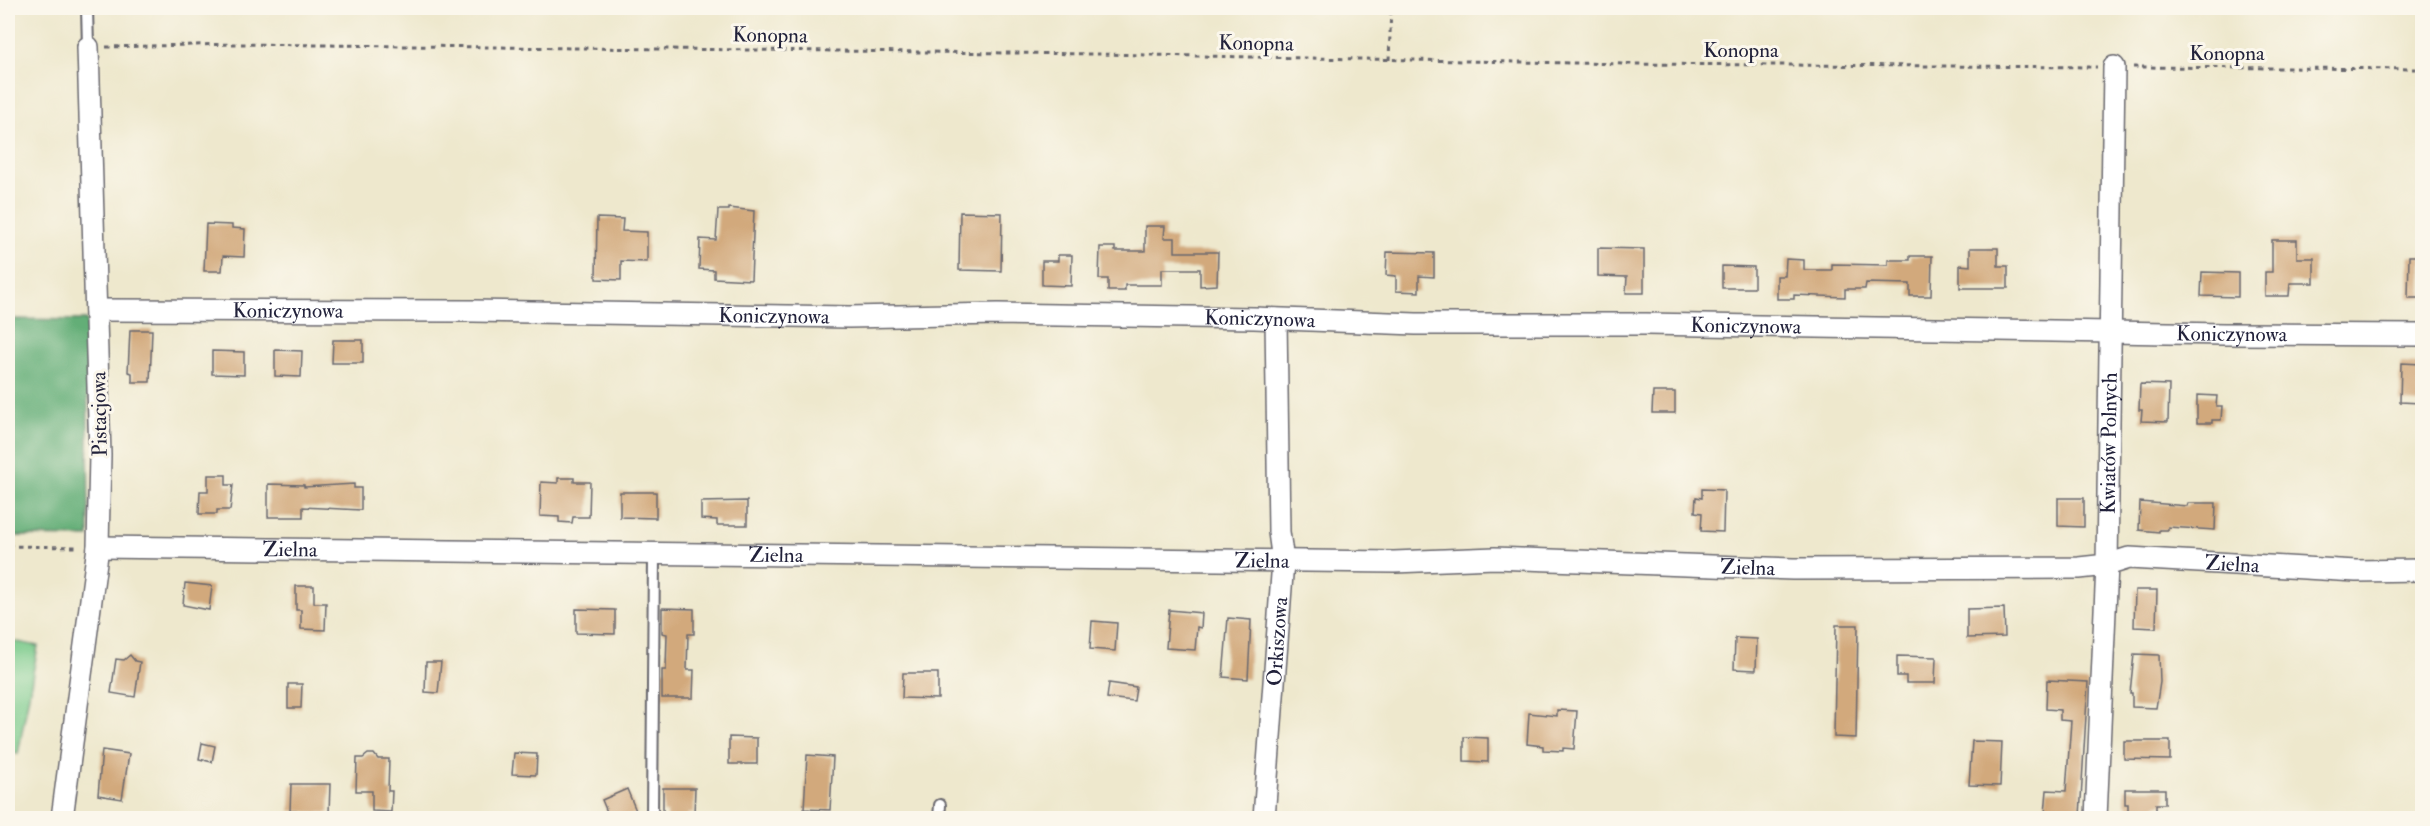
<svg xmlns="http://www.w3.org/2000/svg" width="2430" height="826" font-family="'IM FELL Double Pica',serif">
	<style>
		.green { fill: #7aca8b; stroke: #4e7663; stroke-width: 1.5 }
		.forest { fill: #63ae77; stroke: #426859; stroke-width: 1.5 }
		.building { fill: #d2a97c }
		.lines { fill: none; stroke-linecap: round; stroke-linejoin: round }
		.lane-casing { stroke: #69676e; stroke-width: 14 }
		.street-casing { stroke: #69676e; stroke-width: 24 }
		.path { stroke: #69676e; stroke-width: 3; stroke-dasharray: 4.5 4.5; stroke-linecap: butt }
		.lane { stroke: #fff; stroke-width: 10 }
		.street { stroke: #fff; stroke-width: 21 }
		.labels { text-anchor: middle; stroke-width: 6; stroke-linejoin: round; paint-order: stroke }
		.street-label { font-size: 21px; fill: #22223b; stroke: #fbf7ec }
	</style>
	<rect width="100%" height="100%" fill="#fbf7ec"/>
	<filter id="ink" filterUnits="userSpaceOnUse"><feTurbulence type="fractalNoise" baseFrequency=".0167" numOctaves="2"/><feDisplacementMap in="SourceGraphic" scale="12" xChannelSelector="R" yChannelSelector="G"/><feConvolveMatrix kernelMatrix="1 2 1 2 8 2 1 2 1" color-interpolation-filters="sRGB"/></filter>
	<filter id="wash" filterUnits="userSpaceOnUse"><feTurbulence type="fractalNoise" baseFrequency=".008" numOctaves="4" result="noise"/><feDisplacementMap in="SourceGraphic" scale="24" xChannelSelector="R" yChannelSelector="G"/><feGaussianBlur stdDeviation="1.35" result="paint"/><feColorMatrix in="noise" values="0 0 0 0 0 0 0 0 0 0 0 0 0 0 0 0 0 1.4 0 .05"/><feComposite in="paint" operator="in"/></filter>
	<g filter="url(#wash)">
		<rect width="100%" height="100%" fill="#eee8cd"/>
		<path class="green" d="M8 640 38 646 18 754 8 752Z"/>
		<path class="forest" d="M8 319 87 320 89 537 8 536Z"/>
		<g id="blocks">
			<g class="building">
				<path d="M729 208 754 211 751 280 714 278V270L699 269 700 239 716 240 718 210H729Z"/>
				<path d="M960 212 1002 213 1001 271 959 270Z"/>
				<path d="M597 218 623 219 622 231 647 232V262L621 261V280L596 279Z"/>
				<path d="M206 224 232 225V228L245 229 244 257 223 256 222 271H204Z"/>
				<path d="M1145 226H1165L1164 238H1175V252H1218L1217 285 1200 286V269H1162V285H1125V291H1108V279H1099L1100 247H1115V251H1145Z"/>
				<path d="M2272 240H2297V258H2314V283H2290L2289 296H2265V272H2272Z"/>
				<path d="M1598 248 1644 249V293H1626L1627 277 1598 276Z"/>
				<path d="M1970 248H1998V266H2008V288H1960V265L1970 266Z"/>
				<path d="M1387 252 1434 253V277L1419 276V292L1396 291V276L1386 275Z"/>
				<path d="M1058 255H1072L1071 286 1042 285V261H1058Z"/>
				<path d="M1910 256H1932L1931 296H1910V284L1866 283 1865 289H1845V297L1794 295V299H1777V276H1785L1786 259 1804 260V270H1832V264L1888 265V260H1910Z"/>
				<path d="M2409 256H2422V298H2408Z"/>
				<path d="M1722 266 1754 267V288H1722Z"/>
				<path d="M2202 272 2238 273V297L2201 296Z"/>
				<path d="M130 330H152L150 382H132V373L128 372Z"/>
				<path d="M333 340H363V363H332Z"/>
				<path d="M275 350 302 351 301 377 275 376Z"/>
				<path d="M212 351 244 352V375L212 374Z"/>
				<path d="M2401 363 2422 364 2421 403 2400 402Z"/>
				<path d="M2140 384 2169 385 2168 422 2141 421 2142 410H2139Z"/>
				<path d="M1653 392H1675V413H1652Z"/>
				<path d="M2197 395 2217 396 2216 406H2222L2221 420H2212V423H2197Z"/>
				<path d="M208 475H226V485H233L230 510H217V514H199L200 491H208Z"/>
				<path d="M558 478H574V482H590L589 517H573L572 523 559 522V517L540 516 541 482 558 483Z"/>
				<path d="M268 484 304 485V487L354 484V488H361V510L303 507V517H268Z"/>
				<path d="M1702 489 1724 490 1723 532 1701 531 1702 513 1695 512 1696 497 1702 498Z"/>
				<path d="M620 492H656V518L620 517Z"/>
				<path d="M2058 498H2084V527L2058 526Z"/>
				<path d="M747 501V525H717V520L701 519V502Z"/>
				<path d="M2140 502 2187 506 2188 503H2216L2215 530 2168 527V530H2159V532L2139 530Z"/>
				<path d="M185 583 212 586 209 610 183 605Z"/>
				<path d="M296 586H314V603H326L325 630 301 629V610H296Z"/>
				<path d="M2135 590H2157L2156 628 2134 627Z"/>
				<path d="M662 608 694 609V634H688L687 670H694L693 698H662V670H666L667 634 662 633Z"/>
				<path d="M2004 608 2005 637 1967 638V609Z"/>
				<path d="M576 609 615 610V634L576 633Z"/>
				<path d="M1169 610 1202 613 1201 628 1197 627 1195 650 1166 648Z"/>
				<path d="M1228 618 1251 620 1248 679 1223 677Z"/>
				<path d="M1092 621 1117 623 1115 651 1090 649Z"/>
				<path d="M1836 625H1858L1856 738 1834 737Z"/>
				<path d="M1735 638 1757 639 1756 670 1734 669Z"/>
				<path d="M2134 654 2159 655 2160 682 2156 708 2132 707V693H2130Z"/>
				<path d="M130 655 135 661 140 662 135 697 111 693 116 659 124 660Z"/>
				<path d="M1897 656 1936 657 1935 683H1906V676H1897Z"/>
				<path d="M426 662H441L438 693 425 692Z"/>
				<path d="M903 673H938V699L902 698Z"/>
				<path d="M2047 680 2088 682 2080 816 2045 814 2047 790 2066 791 2071 721 2060 720V710L2046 709Z"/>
				<path d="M1109 683 1136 687 1134 701 1107 698Z"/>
				<path d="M288 684H302L301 708H288Z"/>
				<path d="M1557 710 1577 711 1574 749 1563 748V751L1543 750V746L1527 744 1529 713 1557 716Z"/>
				<path d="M729 737 757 738V764H729Z"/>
				<path d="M1464 737 1488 738V762L1464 761Z"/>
				<path d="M1972 741 2002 742 2000 786 1969 785Z"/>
				<path d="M2124 741H2170V760L2124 759Z"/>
				<path d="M202 743 215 746 212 762 199 759Z"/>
				<path d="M102 750 129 754 122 799 98 795Z"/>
				<path d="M514 753 537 754 536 775 512 774Z"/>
				<path d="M368 754H374L378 759H389L388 791H392L391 812 372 811V791H356L357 758H363Z"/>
				<path d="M807 755 833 757 830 810 804 809Z"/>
				<path d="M291 784H330L329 813 290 811Z"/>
				<path d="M663 788H695L694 814 689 813V819H667V813H663Z"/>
				<path d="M627 789 637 813 624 819H610L602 800Z"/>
				<path d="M2125 789H2165V804H2156V819H2133V812H2128V804H2125Z"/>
			</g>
		</g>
	</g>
	<g filter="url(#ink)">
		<use href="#blocks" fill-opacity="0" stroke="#69676e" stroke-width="1.5"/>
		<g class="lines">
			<g class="lane-casing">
				<g id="lane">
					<path d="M87 8 88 47"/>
					<path d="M652 818 654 554"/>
					<path d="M939 818 940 805"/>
				</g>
			</g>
			<g class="street-casing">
				<g id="street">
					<path id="s1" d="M96 310 473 311 849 317 998 314 1254 318 1416 324H1646L2224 334 2422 335"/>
					<path id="s2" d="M98 547 1394 562 1495 558 1793 569 2079 568 2107 565 2129 558 2356 571 2422 570"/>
					<path d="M62 818 98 547 100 455 88 47"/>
					<path id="s3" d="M1264 818 1283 561 1279 532 1276 319"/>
					<path id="s4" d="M2096 818 2107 565 2114 67"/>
				</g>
			</g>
			<g class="path">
				<path d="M106 47 236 44 1095 54 1625 64 2097 67"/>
				<path d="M1389 60 1391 8"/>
				<path d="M2133 67 2422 69"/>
				<path d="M8 546 78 547"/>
			</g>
			<use href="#lane" class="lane"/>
			<use href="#street" class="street"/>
		</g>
	</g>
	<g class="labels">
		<g class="street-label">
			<text transform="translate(770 35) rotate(1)" y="7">Konopna</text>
			<text transform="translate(1256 43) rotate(1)" y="7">Konopna</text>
			<text x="1741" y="57">Konopna</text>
			<text x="2227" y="60">Konopna</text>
			<text dy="7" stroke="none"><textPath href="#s1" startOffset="192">Koniczynowa</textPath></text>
			<text dy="7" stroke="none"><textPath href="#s1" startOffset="678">Koniczynowa</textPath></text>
			<text dy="7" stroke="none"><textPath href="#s1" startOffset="1164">Koniczynowa</textPath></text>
			<text dy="7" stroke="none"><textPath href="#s1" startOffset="1650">Koniczynowa</textPath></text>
			<text dy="7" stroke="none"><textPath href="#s1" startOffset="2136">Koniczynowa</textPath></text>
			<text transform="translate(99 414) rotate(-91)" y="7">Pistacjowa</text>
			<text dy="7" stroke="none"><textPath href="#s4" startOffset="375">Kwiatów Polnych</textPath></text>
			<text dy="7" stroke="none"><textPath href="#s2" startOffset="192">Zielna</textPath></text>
			<text dy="7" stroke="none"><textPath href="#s2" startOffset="678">Zielna</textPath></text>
			<text dy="7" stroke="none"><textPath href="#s2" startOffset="1164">Zielna</textPath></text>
			<text dy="7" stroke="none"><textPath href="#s2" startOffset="2136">Zielna</textPath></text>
			<text dy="7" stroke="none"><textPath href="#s2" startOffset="1650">Zielna</textPath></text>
			<text dy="7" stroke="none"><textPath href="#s3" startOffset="177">Orkiszowa</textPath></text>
		</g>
	</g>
	<rect width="2430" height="826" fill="none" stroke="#fbf7ec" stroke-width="30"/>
</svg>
